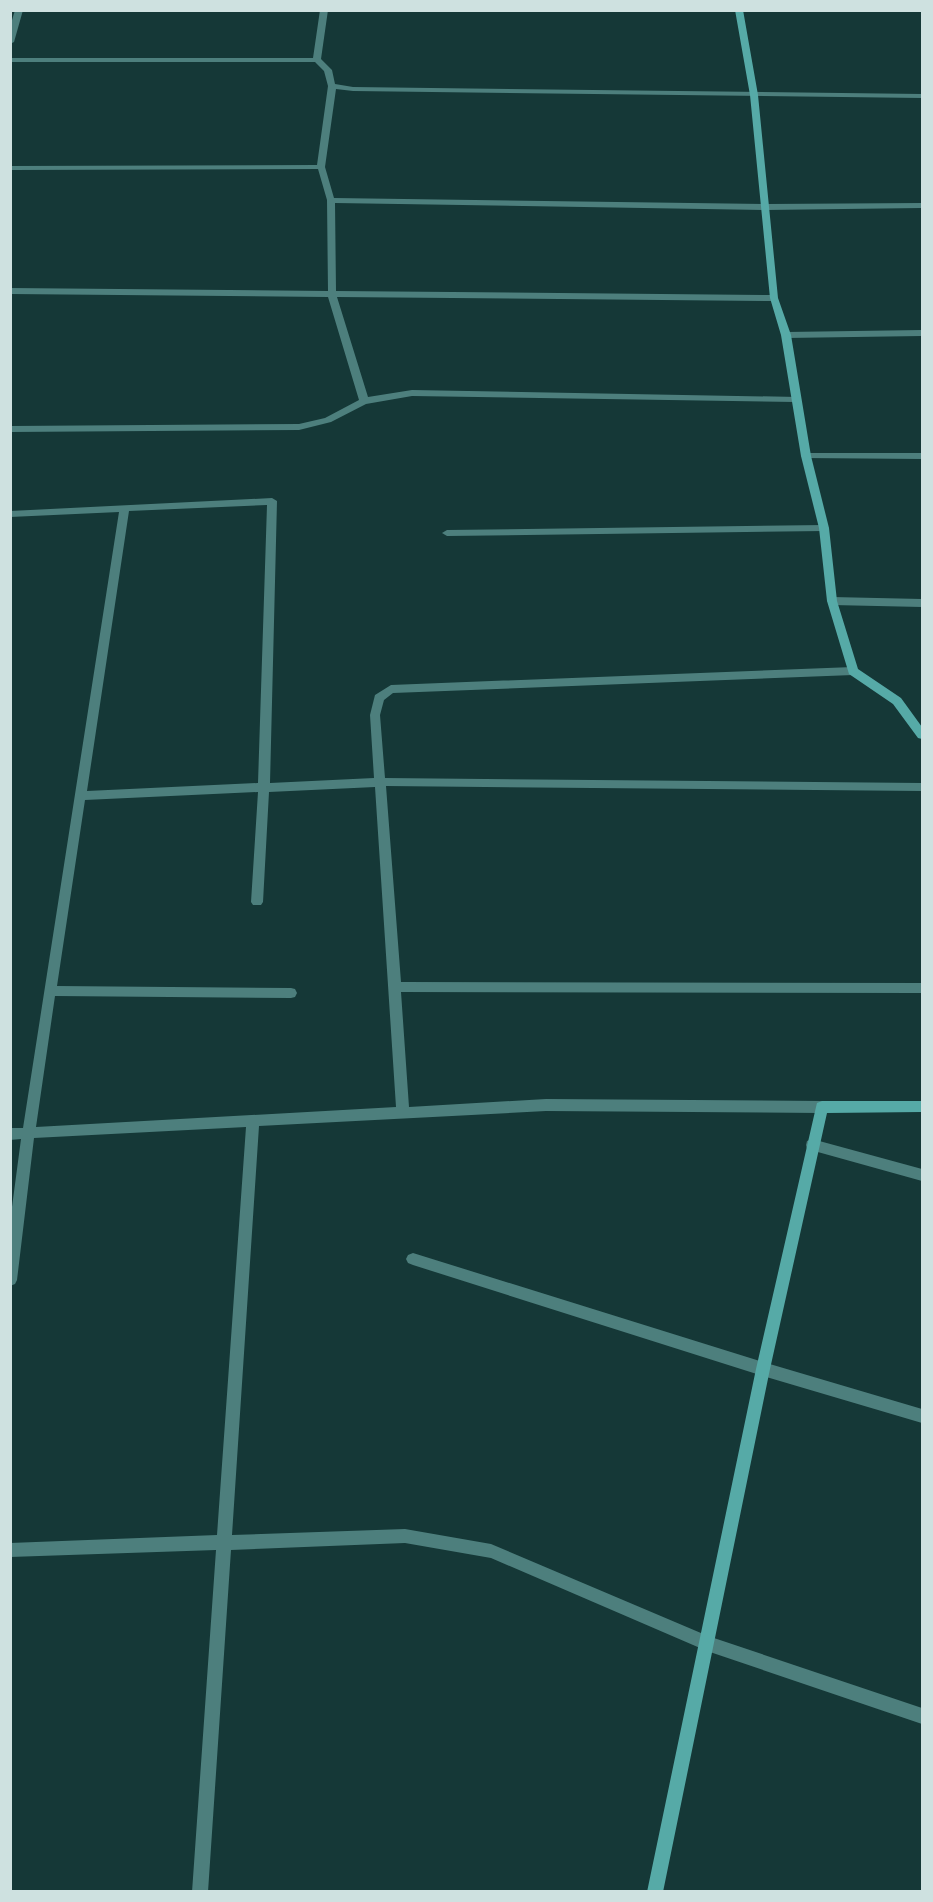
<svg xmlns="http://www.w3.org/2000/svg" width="933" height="1902" font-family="'Space Grotesk',sans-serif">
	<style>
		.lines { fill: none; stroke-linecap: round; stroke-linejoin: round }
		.street { fill: #4d7f7d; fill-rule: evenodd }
		.secondary { fill: #56aaa7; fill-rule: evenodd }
	</style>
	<rect width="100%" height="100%" fill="#153837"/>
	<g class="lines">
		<g class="street">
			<path d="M15 10H23L14 42 10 44V27Z"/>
			<path d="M320 10H328L321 59 332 70 335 84 353 87 922 94V98L353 91 336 89 325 167 334 198 766 204 922 203V208L766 210 335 203 336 291 774 295 778 298 774 301 337 297 368 397 412 390 798 397 800 399 795 402 412 396 366 404 331 422 299 430 10 432V426L299 424 325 418 359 400 328 297 10 294V288L328 291 327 200 318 169 10 170V166L317 165 328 86 324 71 315 62H10V58H313Z"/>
			<path d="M922 330V336L786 338 781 335 786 332Z"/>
			<path d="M806 453H922V459L803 458 801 456Z"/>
			<path d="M272 498 277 501 270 783 374 778 370 715 375 695 391 685 853 667 858 671 853 675 393 693 384 700 380 715 385 778 922 783V791L386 786 401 982 922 983V993L401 992 409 1107 546 1099 822 1101 827 1103 828 1107 827 1111 822 1113 546 1111 259 1126 232 1535 405 1529 491 1544 708 1636 922 1708V1724L707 1651 491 1558 405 1543 231 1550 208 1892H192L216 1550 10 1557V1543L217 1535 246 1127 34 1138 17 1280 15 1284 10 1286V1222L21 1139 10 1140V1128H23L119 512 10 517V511ZM267 505 258 783 87 791 129 511ZM375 787 396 1107 36 1127 55 996 291 998 295 997 297 993 295 989 291 988 57 986 85 800 258 792 251 902 253 905H261L263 902 269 792Z"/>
			<path d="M824 525 829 528 824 531 447 536 442 533 447 530Z"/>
			<path d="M832 597 922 599V607L832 605 827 601Z"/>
			<path d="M812 1139 922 1169V1181L807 1149 806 1145 807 1141Z"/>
			<path d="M413 1253 763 1362 922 1409V1423L763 1376 413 1265 408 1263 406 1259 408 1255Z"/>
		</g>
		<g class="secondary">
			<path d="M735 10H743L758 95 778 298 791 335 811 456 829 528 837 601 858 669 901 698 922 727V739L918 738 893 704 849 674 827 601 819 528 801 456 781 335 770 298 750 95Z"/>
			<path d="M822 1101H922V1112L827 1113 770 1369 663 1892H647L756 1369 816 1107 817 1103Z"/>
		</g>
	</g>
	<rect width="933" height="1902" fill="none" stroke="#cee1e0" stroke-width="24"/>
</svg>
